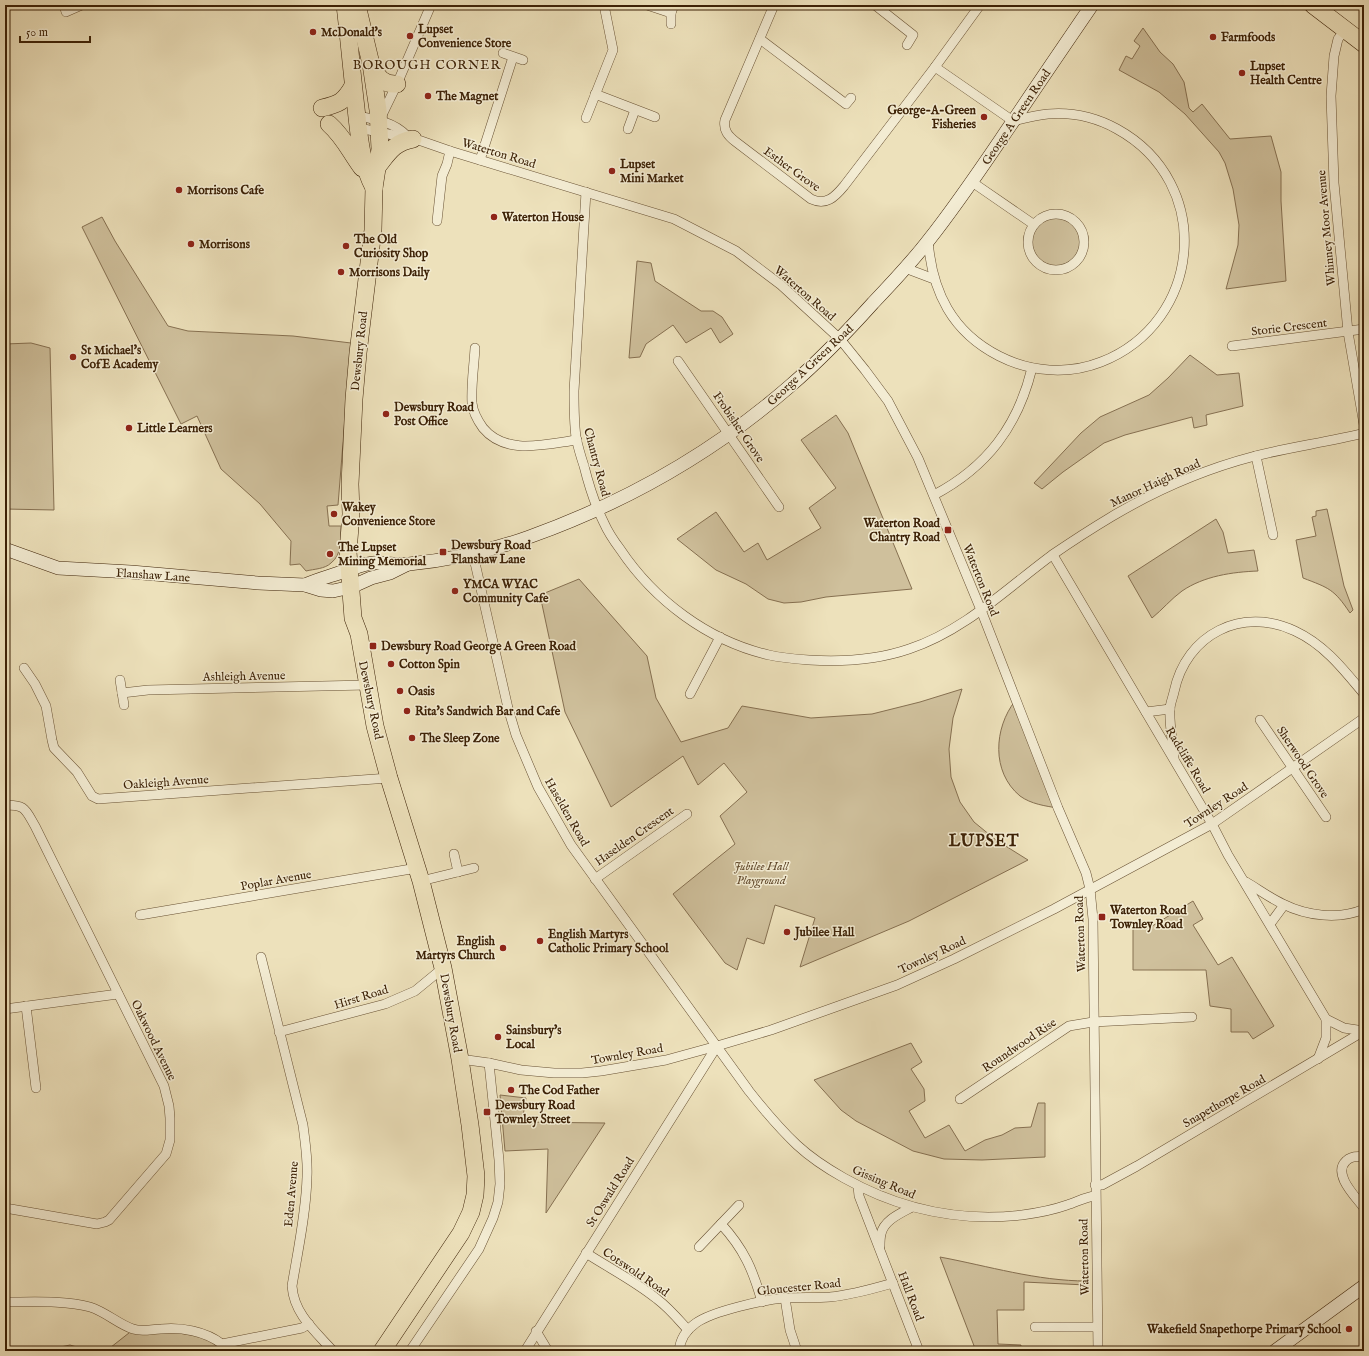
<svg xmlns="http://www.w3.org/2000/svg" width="1369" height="1356" font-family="'IM FELL English',serif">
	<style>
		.green { fill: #cfc09c; stroke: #867051 }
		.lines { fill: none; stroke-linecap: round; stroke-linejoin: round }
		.street-casing { stroke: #685133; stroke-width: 10 }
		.secondary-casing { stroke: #3c2106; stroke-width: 14 }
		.highway-casing { stroke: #3c2106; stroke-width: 18 }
		.street { stroke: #f3ecd3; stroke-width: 9 }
		.secondary { stroke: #f3ecd3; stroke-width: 13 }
		.highway { stroke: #ede1bb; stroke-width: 17 }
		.poi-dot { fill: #8f2418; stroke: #f3ecd3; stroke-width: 1.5 }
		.labels { text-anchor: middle; stroke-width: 3; stroke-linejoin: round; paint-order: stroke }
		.poi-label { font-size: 12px; font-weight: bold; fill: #3c2106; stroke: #f3ecd3; text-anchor: start }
		.street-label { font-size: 12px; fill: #3c2106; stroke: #f3ecd3 }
		.park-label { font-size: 12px; font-style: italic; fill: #61492c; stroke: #f3ecd3 }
		.neighbourhood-label { font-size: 13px; letter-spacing: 1px; fill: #3c2106; stroke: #f3ecd3 }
		.district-label { font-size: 16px; font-weight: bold; letter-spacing: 1px; fill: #3c2106; stroke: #f3ecd3 }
	</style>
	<rect width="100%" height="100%" fill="#ede1bb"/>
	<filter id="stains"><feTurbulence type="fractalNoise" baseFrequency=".005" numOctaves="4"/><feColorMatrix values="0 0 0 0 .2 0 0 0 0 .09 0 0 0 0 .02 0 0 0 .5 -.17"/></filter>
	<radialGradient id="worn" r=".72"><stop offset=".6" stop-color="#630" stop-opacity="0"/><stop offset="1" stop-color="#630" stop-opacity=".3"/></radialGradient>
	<g class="green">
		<path d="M1143 28 1160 52 1173 64 1184 82 1189 108 1193 112 1202 104 1230 139 1271 136 1281 172V201L1286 281 1226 289 1238 245 1239 225 1233 189 1225 163 1219 152 1185 114 1159 92 1119 70 1126 56 1132 59 1140 46 1134 41Z"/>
		<path d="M102 217 115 241 168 326 188 331 293 336 351 343 338 505 327 506 329 526H341C341 538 342 555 331 563 325 569 314 569 306 571L300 564 290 565 291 541 260 504 221 469 197 416 181 424 82 227Z"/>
		<circle cx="1056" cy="242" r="24"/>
		<path d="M637 261 651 263 655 281 701 311H713L722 317 733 334 720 343 711 328 686 343 673 325 646 344 640 357 629 358Z"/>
		<path d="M31 343 50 348 54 510 5 509V344Z"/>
		<path d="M1190 355 1217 375 1239 373 1243 406 1206 415 1207 425 1194 428 1192 417 1125 435 1104 443 1063 472 1042 489 1034 483 1081 433 1100 417 1149 395 1168 378Z"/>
		<path d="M836 415 848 433 912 589 826 597 801 602 784 603 768 599 746 584 716 570 677 539 716 512 744 552 758 543 767 560 821 528 809 508 836 488 801 440Z"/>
		<path d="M1327 509 1344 586 1353 610 1350 613C1334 589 1329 588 1303 578L1296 540 1316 536 1312 517 1316 516V511Z"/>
		<path d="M1216 519 1223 532 1228 553 1254 550 1258 571C1232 572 1204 576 1182 591 1171 599 1162 610 1152 618L1128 576Z"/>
		<path d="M579 579 647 656 656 698 681 742 728 728 742 706 811 718 872 714 920 702 962 689 953 718 949 749 951 777 960 802 974 822 996 840 1028 860 909 921 800 967 815 918 775 905 764 944 747 938 737 970 725 963 673 894 735 844 720 816 747 792 724 763 698 785 683 756 611 807 565 712 540 595Z"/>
		<path d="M1015 701 1058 808C1045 806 1031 804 1020 796 991 772 994 728 1015 701Z"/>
		<path d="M1193 901 1203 919 1193 925 1218 965 1232 957 1274 1026 1253 1039 1248 1032H1231V1009L1210 1006 1206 970H1133V924L1149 928Z"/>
		<path d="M911 1043 922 1062 911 1069 924 1089 925 1101 909 1111 925 1138 949 1125 965 1151 985 1140 1002 1135 1015 1128 1031 1127 1038 1103H1045V1157L982 1160 944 1159 913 1151 856 1121 841 1110 814 1080Z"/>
		<path d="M500 1095 526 1098 522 1122 605 1123 546 1213 548 1149 505 1151Z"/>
		<path d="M940 1257C988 1266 1037 1281 1087 1281L1086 1285 1024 1282V1310H997L998 1344 1021 1345 1020 1351H976Z"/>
		<path d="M134 1329H156L216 1339 221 1351H106Z"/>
		<path d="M70 1345 90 1351H42Z"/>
	</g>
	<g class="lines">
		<g class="street-casing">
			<g id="street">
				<path d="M64 5 66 12 82 5"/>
				<path d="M647 5 671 13 674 5"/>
				<path d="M774 5 725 120C723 130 728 136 736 142L811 199C826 206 835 197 844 186L935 67 980 5"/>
				<path d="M875 5 913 35 907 45"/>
				<path d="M671 24V13"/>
				<path d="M1345 30 1338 39 1334 56 1331 96 1334 183 1348 332 1364 425"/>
				<path d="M760 39 846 104 851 98"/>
				<path d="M503 53 523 60"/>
				<path d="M595 94 655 117"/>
				<path d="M357 116C375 119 394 122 407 136"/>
				<path d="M381 117 397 84 431 5"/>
				<path d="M586 118 613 50 604 5"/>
				<path d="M359 128 398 136H407L450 151 674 219 736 251 781 285 840 339 865 370 888 401 918 458 981 610 1058 808 1086 873 1090 889 1093 919 1098 1351"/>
				<path d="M628 129 635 110"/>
				<path d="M480 160 513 57"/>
				<path d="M972 182 1033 224"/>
				<path d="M586 192 574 391C574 407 574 422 576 437 578 447 581 457 584 466 589 486 595 505 604 523 608 532 614 541 620 549 654 600 708 641 769 655 782 658 795 659 809 660 842 662 877 660 909 649 964 631 1006 589 1052 555 1071 542 1091 529 1111 517 1156 490 1205 469 1255 456 1291 447 1328 442 1364 433"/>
				<circle cx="1056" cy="242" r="28"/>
				<path d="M437 221 442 176 447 164 450 151"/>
				<path d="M928 240C932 292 952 332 999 356 1030 372 1068 375 1101 362 1203 322 1215 183 1117 129 1097 118 1072 112 1048 114 1036 115 1025 118 1013 121L935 67"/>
				<path d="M905 268 934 279"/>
				<path d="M1232 346 1364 329"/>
				<path d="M475 348C474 366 471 385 472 403 473 413 478 421 483 428 506 456 546 444 577 440"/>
				<path d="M678 361 779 507"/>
				<path d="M1256 456 1273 535"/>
				<path d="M934 495C987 467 1018 426 1032 368"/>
				<path d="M473 554 508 708 516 735 538 787 571 845 749 1091C764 1110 779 1128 797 1145 811 1158 828 1169 844 1178 899 1209 960 1222 1022 1215 1037 1213 1053 1210 1067 1205 1077 1202 1085 1197 1095 1196"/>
				<path d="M1053 555 1212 824 1228 855 1326 1019V1038L1318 1059"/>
				<path d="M24 668 35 684 46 706 52 740 54 748 77 772 92 796 98 799 389 778"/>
				<path d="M120 680 124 705"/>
				<path d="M122 693 148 690 367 685"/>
				<path d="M690 694 720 637"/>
				<path d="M1146 712 1170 709"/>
				<path d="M1260 720 1326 817"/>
				<path d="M1174 758C1173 742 1169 725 1170 709 1170 704 1173 697 1174 692 1186 634 1242 606 1295 631 1325 645 1344 670 1364 694"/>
				<path d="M5 805C26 805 25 809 35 826L164 1086 169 1106 170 1118V1140L166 1154 109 1220 105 1222 97 1224 5 1208"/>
				<path d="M454 854 458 872"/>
				<path d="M595 879 687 814"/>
				<path d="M421 881 474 868"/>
				<path d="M1246 882C1258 889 1270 898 1283 904 1307 916 1339 920 1364 909"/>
				<path d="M140 915 417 868"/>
				<path d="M1270 924 1284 905"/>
				<path d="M261 957 303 1125C305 1142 308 1159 307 1177 306 1213 298 1250 292 1286 294 1314 315 1331 333 1351"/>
				<path d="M26 1006 36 1088"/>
				<path d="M5 1009 118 994"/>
				<path d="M1326 1019 1344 1028 1364 1031"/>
				<path d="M279 1032 385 1004 415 991 443 968"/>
				<path d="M460 1059 489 1063 521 1070 554 1073H582L601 1071 666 1060 717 1046 771 1030 897 985 954 959 1054 909 1212 824 1364 718"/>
				<path d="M960 1099 1069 1026 1093 1022 1192 1017"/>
				<path d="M1364 1157C1357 1156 1351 1156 1346 1161 1332 1174 1356 1197 1364 1208"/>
				<path d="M1095 1185H1102L1137 1166 1364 1031"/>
				<path d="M858 1186 859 1196 919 1351"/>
				<path d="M721 1224C744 1249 753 1270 762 1302"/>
				<path d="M880 1246C880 1242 880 1238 881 1234 884 1220 901 1213 912 1207"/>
				<path d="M699 1247 739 1205"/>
				<path d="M586 1253C609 1268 635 1281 657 1299 669 1308 678 1319 688 1330"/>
				<path d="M785 1298 790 1330 797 1351"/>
				<path d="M5 1302C31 1302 66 1300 90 1307 106 1312 118 1324 133 1329 142 1332 152 1329 161 1329 181 1327 205 1331 222 1344"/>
				<path d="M1035 1327H1097"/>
				<path d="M536 1331 548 1351"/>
				<path d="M221 1351 222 1344 302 1328 309 1324"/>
				<path d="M410 1351 479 1249 493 1218 498 1202 500 1184 499 1160 489 1063"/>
				<path d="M525 1351 717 1046"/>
				<path d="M679 1351C680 1340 686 1330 696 1323 713 1311 763 1300 784 1298 799 1297 815 1298 830 1297 852 1295 872 1289 893 1283"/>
			</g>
		</g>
		<g class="secondary-casing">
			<g id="secondary">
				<path d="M5 549 58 568 131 572 258 583 305 585 321 590 333 591 351 587 371 578 390 573 406 565"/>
				<path d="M305 585C316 580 327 577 339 573 351 570 361 564 373 563 385 562 397 566 409 564 450 560 490 551 529 537 624 503 714 452 790 386 820 360 847 332 873 303 892 283 911 263 928 241 959 202 986 161 1014 120 1040 81 1066 43 1092 5"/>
				<path d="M1275 1351 1364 1286"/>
			</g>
		</g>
		<g class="highway-casing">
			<g id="highway">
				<path d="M345 5C349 39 352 74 356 108 359 135 361 164 374 188"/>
				<path d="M357 5 371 64 378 110 380 149 374 188 373 230 358 353 354 399 350 484 351 514 348 552 353 618 359 634 375 726 389 778 421 881 443 968 460 1059 470 1125 476 1176 475 1195 471 1212 461 1233 382 1351"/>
				<path d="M1313 5 1364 44"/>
				<path d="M372 66C378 77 383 85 397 84"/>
				<path d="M322 108C339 104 344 102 353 86"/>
				<path d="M329 124C344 137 350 152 362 168"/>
				<path d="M378 166C389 152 395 142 413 139"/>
			</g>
		</g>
		<use href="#street" class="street"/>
		<use href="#secondary" class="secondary"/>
		<use href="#highway" class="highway"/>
	</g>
	<g class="poi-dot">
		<circle cx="313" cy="32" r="4"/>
		<circle cx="410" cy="36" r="4"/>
		<circle cx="1213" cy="37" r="4"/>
		<circle cx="1242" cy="73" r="4"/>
		<circle cx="428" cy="96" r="4"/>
		<circle cx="984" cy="117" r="4"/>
		<circle cx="612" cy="171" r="4"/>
		<circle cx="179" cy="190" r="4"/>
		<circle cx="494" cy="217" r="4"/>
		<circle cx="191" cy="244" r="4"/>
		<circle cx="346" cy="246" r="4"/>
		<circle cx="341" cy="272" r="4"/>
		<circle cx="73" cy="357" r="4"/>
		<circle cx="386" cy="414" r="4"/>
		<circle cx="129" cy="428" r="4"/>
		<circle cx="334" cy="514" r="4"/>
		<rect x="944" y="526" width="8" height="8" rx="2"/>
		<rect x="439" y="548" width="8" height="8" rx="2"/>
		<circle cx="330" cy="554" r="4"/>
		<circle cx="455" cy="591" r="4"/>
		<rect x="369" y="642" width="8" height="8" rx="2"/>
		<circle cx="391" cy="664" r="4"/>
		<circle cx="400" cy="691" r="4"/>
		<circle cx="407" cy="711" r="4"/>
		<circle cx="412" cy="738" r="4"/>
		<rect x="1098" y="913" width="8" height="8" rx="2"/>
		<circle cx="787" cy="932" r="4"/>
		<circle cx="540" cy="941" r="4"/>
		<circle cx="503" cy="948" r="4"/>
		<circle cx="498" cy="1037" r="4"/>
		<circle cx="511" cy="1090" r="4"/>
		<rect x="483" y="1108" width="8" height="8" rx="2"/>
		<circle cx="1349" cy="1329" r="4"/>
	</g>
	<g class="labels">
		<g class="poi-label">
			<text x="418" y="33">Lupset<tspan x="418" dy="14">Convenience Store</tspan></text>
			<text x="321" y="36">McDonald's</text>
			<text x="1221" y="41">Farmfoods</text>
			<text x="1250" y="70">Lupset<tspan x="1250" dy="14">Health Centre</tspan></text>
			<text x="436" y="100">The Magnet</text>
			<text x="976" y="114" text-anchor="end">George-A-Green<tspan x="976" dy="14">Fisheries</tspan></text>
			<text x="620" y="168">Lupset<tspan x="620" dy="14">Mini Market</tspan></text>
			<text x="187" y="194">Morrisons Cafe</text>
			<text x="502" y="221">Waterton House</text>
			<text x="354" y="243">The Old<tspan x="354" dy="14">Curiosity Shop</tspan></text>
			<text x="199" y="248">Morrisons</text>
			<text x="349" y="276">Morrisons Daily</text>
			<text x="81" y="354">St Michael's<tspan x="81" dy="14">CofE Academy</tspan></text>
			<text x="394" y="411">Dewsbury Road<tspan x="394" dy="14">Post Office</tspan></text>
			<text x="137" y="432">Little Learners</text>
			<text x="342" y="511">Wakey<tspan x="342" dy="14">Convenience Store</tspan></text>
			<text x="940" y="527" text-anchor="end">Waterton Road<tspan x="940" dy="14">Chantry Road</tspan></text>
			<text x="451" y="549">Dewsbury Road<tspan x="451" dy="14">Flanshaw Lane</tspan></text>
			<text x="338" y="551">The Lupset<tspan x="338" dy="14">Mining Memorial</tspan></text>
			<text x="463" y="588">YMCA WYAC<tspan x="463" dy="14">Community Cafe</tspan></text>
			<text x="381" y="650">Dewsbury Road George A Green Road</text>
			<text x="399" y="668">Cotton Spin</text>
			<text x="408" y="695">Oasis</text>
			<text x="415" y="715">Rita's Sandwich Bar and Cafe</text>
			<text x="420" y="742">The Sleep Zone</text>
			<text x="1110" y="914">Waterton Road<tspan x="1110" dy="14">Townley Road</tspan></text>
			<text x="795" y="936">Jubilee Hall</text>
			<text x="548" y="938">English Martyrs<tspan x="548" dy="14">Catholic Primary School</tspan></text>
			<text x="495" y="945" text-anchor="end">English<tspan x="495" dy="14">Martyrs Church</tspan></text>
			<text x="506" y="1034">Sainsbury's<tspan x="506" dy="14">Local</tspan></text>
			<text x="519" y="1094">The Cod Father</text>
			<text x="495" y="1109">Dewsbury Road<tspan x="495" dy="14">Townley Street</tspan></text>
			<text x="1341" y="1333" text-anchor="end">Wakefield Snapethorpe Primary School</text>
		</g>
		<g class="street-label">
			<text transform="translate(1016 117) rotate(-56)" y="4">George A Green Road</text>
			<text transform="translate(499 153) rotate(17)" y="4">Waterton Road</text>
			<text transform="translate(792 169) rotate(36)" y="4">Esther Grove</text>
			<text transform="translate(1326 228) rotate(-95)" y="4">Whinney Moor Avenue</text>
			<text transform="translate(805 293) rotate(41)" y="4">Waterton Road</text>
			<text transform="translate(1289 327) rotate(-7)" y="4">Storie Crescent</text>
			<text transform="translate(359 351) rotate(-84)" y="4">Dewsbury Road</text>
			<text transform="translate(810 365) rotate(-43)" y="4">George A Green Road</text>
			<text transform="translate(739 427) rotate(56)" y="4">Frobisher Grove</text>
			<text transform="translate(597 462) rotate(75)" y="4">Chantry Road</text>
			<text transform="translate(1155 483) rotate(-25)" y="4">Manor Haigh Road</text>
			<text transform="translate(153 575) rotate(4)" y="4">Flanshaw Lane</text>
			<text transform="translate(981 580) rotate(68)" y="4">Waterton Road</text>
			<text transform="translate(244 676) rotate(-1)" y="4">Ashleigh Avenue</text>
			<text transform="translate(371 700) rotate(78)" y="4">Dewsbury Road</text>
			<text transform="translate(1188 760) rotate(59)" y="4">Radcliffe Road</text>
			<text transform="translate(1303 762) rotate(56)" y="4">Sherwood Grove</text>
			<text transform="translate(166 782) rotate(-4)" y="4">Oakleigh Avenue</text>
			<text transform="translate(1216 805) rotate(-33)" y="4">Townley Road</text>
			<text transform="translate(567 812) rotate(60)" y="4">Haselden Road</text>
			<text transform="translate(634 836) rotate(-35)" y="4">Haselden Crescent</text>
			<text transform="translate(276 880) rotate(-10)" y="4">Poplar Avenue</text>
			<text transform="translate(1080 934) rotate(-92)" y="4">Waterton Road</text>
			<text transform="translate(932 955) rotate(-25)" y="4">Townley Road</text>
			<text transform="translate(361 997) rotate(-17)" y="4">Hirst Road</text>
			<text transform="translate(451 1013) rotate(80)" y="4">Dewsbury Road</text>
			<text transform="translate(154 1040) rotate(64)" y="4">Oakwood Avenue</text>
			<text transform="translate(1019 1045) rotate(-34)" y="4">Roundwood Rise</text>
			<text transform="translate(627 1054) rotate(-10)" y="4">Townley Road</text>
			<text transform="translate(1224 1101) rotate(-30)" y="4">Snapethorpe Road</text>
			<text transform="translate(884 1182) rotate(23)" y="4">Gissing Road</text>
			<text transform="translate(610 1192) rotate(-58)" y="4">St Oswald Road</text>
			<text transform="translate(291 1194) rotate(-85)" y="4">Eden Avenue</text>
			<text transform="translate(1084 1257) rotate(-91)" y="4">Waterton Road</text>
			<text transform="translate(636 1272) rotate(34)" y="4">Cotswold Road</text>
			<text transform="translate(799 1287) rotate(-6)" y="4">Gloucester Road</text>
			<text transform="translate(911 1296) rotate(69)" y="4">Hall Road</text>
		</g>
		<g class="park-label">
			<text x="761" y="870">Jubilee Hall<tspan x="761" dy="14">Playground</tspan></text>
		</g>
		<g class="neighbourhood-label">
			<text x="427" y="69">BOROUGH CORNER</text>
		</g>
		<g class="district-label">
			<text x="984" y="846">LUPSET</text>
		</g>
	</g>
	<rect width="1369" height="1356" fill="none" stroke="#ede1bb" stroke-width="20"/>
	<rect x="6" y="6" width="1357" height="1344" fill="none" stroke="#3c2106" stroke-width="2"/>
	<rect x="10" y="10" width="1349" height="1336" fill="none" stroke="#3c2106"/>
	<path d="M20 36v6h70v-6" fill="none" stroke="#3c2106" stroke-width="2"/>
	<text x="26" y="36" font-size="12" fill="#3c2106" stroke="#f3ecd3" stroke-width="3" paint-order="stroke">50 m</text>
	<rect width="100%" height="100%" filter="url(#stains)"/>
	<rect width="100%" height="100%" fill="url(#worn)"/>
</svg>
